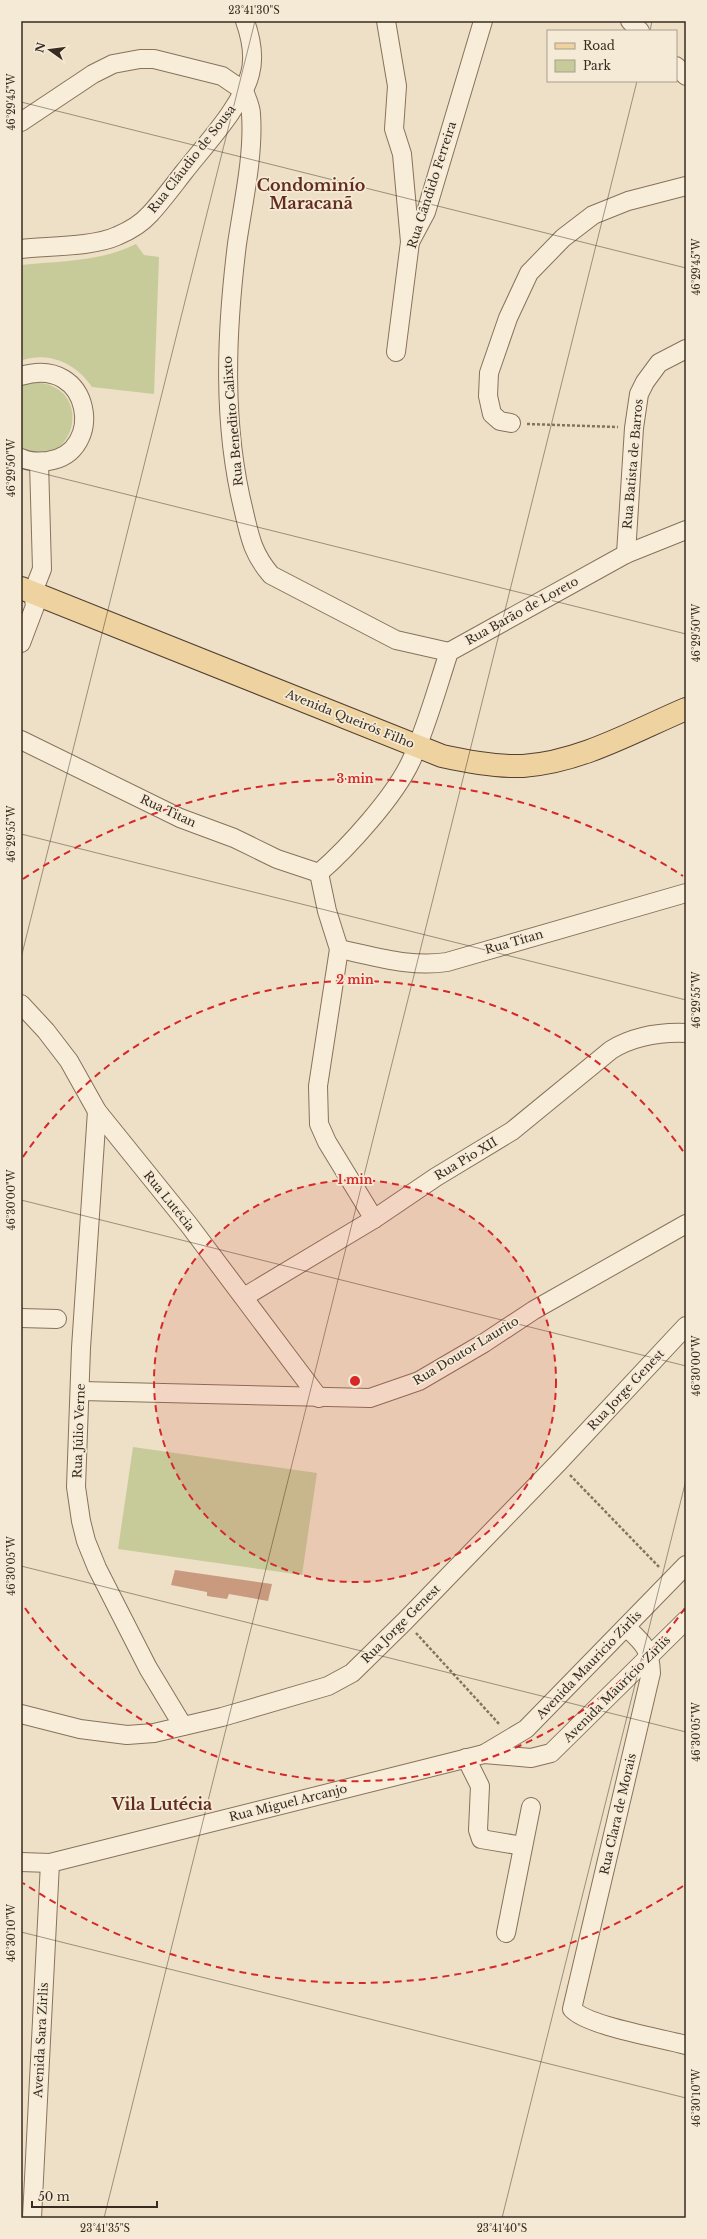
<svg xmlns="http://www.w3.org/2000/svg" width="707" height="2239" font-family="'Libre Baskerville',serif">
	<style>
		.green { fill: #c7cb9a }
		.building { fill: #c99a7e }
		.lines { fill: none; stroke-linecap: round; stroke-linejoin: round }
		.minor-casing { stroke: #87725c; stroke-width: 20 }
		.major-casing { stroke: #554030; stroke-width: 24 }
		.path { stroke: #87725c; stroke-width: 2.5; stroke-dasharray: 3 2; stroke-linecap: butt }
		.minor { stroke: #f8edd9; stroke-width: 18 }
		.major { stroke: #eed3a0; stroke-width: 22 }
		.ticks { fill: none; stroke: #382b20; stroke-width: 1; stroke-opacity: 0.45 }
		.ring { fill: none; stroke: #d62828; stroke-width: 2; stroke-dasharray: 7 5 }
		.labels { text-anchor: middle; stroke-width: 3.5; stroke-linejoin: round; paint-order: stroke }
		.street-label { font-size: 12px; fill: #382b20; stroke: #f4ead5 }
		.district-label { font-size: 16px; font-weight: bold; fill: #632c21; stroke: #f4ead5 }
		.centre { fill: #d62828; stroke: #f4ead5; stroke-width: 2 }
		.ring-label { font-size: 12px; text-anchor: middle; font-weight: bold; fill: #d62828; stroke: #f4ead5; stroke-width: 3.5; stroke-linejoin: round; paint-order: stroke }
		.neatline { fill: none; stroke: #382b20; stroke-width: 1.5 }
		.ticks-label { font-size: 10px; text-anchor: middle; fill: #382b20 }
	</style>
	<rect width="100%" height="100%" fill="#ede0c6"/>
	<g class="green">
		<path d="M136 244 144 255 159 257 154 394 92 387C77 364 50 351 23 360L21 349V265C59 261 101 262 136 244Z"/>
		<path d="M33 382C91 384 79 457 36 454 31 453 26 451 21 449V386Z"/>
		<path d="M133 1447 317 1473 302 1575 118 1549Z"/>
	</g>
	<path class="building" d="M175 1570 272 1584 268 1601 229 1594 227 1599 207 1596V1592L171 1585Z"/>
	<g class="lines">
		<g class="minor-casing">
			<g id="minor">
				<path d="M386 21 397 86 394 129 402 154 410 242"/>
				<path d="M630 21 640 31"/>
				<path d="M676 66 686 76"/>
				<path d="M244 91C247 99 251 107 251 114 254 155 243 203 237 244 226 333 222 424 244 512 250 538 253 554 271 575L396 640 449 652"/>
				<path d="M21 122 93 74 113 64 140 59H154L222 76 244 91"/>
				<path d="M21 249C48 246 93 247 117 236 129 231 141 224 150 214 162 201 173 186 184 172 205 145 242 106 250 74 255 56 251 38 245 21"/>
				<path d="M396 352 410 242 426 212 483 21"/>
				<path d="M21 376C92 354 106 453 48 461 39 462 29 462 21 458"/>
				<path d="M511 423 500 421 492 414 488 396 489 373 508 318 529 273 563 238 593 215 628 201 686 186"/>
				<path d="M626 554 634 428 639 394 645 382 659 363 686 349"/>
				<path d="M21 643 35 606 33 592 42 569 39 462"/>
				<path d="M21 740 180 818 234 838 277 859 319 873"/>
				<path d="M319 873C348 848 395 796 411 761 427 726 437 688 449 652L626 554 686 530"/>
				<path d="M319 873 327 911 339 949 318 1086 319 1124 327 1142 374 1219"/>
				<path d="M339 949C374 956 411 968 447 962L686 893"/>
				<path d="M21 1004 46 1031 69 1061 97 1111 189 1225 319 1398"/>
				<path d="M97 1111 81 1348 76 1487 81 1521 86 1541 97 1568 148 1668 183 1726"/>
				<path d="M244 1297 374 1219 436 1177 512 1131 611 1050C634 1036 659 1032 686 1033"/>
				<path d="M21 1318 57 1319"/>
				<path d="M81 1391 370 1398 419 1381 484 1343 534 1310 686 1224"/>
				<path d="M626 1627C643 1643 650 1648 651 1673L572 2009C587 2026 661 2038 686 2045"/>
				<path d="M21 1714 80 1729 127 1735 154 1733 222 1717 328 1686 352 1673 405 1621 558 1463 686 1326"/>
				<path d="M484 1754 531 1758 551 1753 686 1620"/>
				<path d="M466 1758 480 1786 478 1830 481 1839 523 1846"/>
				<path d="M21 1862 50 1863 484 1754 526 1729 686 1565"/>
				<path d="M506 1933 531 1807"/>
				<path d="M32 2218 50 1863"/>
			</g>
		</g>
		<g class="major-casing">
			<path id="major" d="M21 588 442 756C469 762 496 767 523 766 581 762 634 731 686 709"/>
		</g>
		<g class="path">
			<path d="M527 424 618 427"/>
			<path d="M570 1475 660 1568"/>
			<path d="M416 1633 500 1725"/>
		</g>
		<use href="#minor" class="minor"/>
		<use href="#major" class="major"/>
	</g>
	<path class="ticks" d="M650 31 652 21M21 102 686 268M21 468 686 634M21 834 686 1000M21 958 255 21M21 1200 686 1366M21 1566 686 1732M21 1932 686 2098M104 2218 637 81M502 2218 686 1480"/>
	<circle cx="355" cy="1381" r="201" fill="#d62828" fill-opacity=".12"/>
	<g class="ring">
		<circle cx="355" cy="1381" r="201"/>
		<path d="M685 1608A401 401 0 0 1 23 1605M23 1157A401 401 0 0 1 685 1154"/>
		<path d="M683 1886A602 602 0 0 1 23 1883M23 879A602 602 0 0 1 683 876"/>
	</g>
	<g class="labels">
		<g class="street-label">
			<text transform="translate(192 159) rotate(-52)" y="4">Rua Cláudio de Sousa</text>
			<text transform="translate(432 185) rotate(-72)" y="4">Rua Cândido Ferreira</text>
			<text transform="translate(233 421) rotate(-95)" y="4">Rua Benedito Calixto</text>
			<text transform="translate(633 464) rotate(-85)" y="4">Rua Batista de Barros</text>
			<text transform="translate(522 611) rotate(-29)" y="4">Rua Barão de Loreto</text>
			<text transform="translate(350 719) rotate(22)" y="4">Avenida Queirós Filho</text>
			<text transform="translate(168 811) rotate(25)" y="4">Rua Titan</text>
			<text transform="translate(514 942) rotate(-16)" y="4">Rua Titan</text>
			<text transform="translate(466 1159) rotate(-31)" y="4">Rua Pio XII</text>
			<text transform="translate(169 1201) rotate(51)" y="4">Rua Lutécia</text>
			<text transform="translate(466 1351) rotate(-31)" y="4">Rua Doutor Laurito</text>
			<text transform="translate(626 1390) rotate(-47)" y="4">Rua Jorge Genest</text>
			<text transform="translate(79 1431) rotate(-88)" y="4">Rua Júlio Verne</text>
			<text transform="translate(401 1624) rotate(-45)" y="4">Rua Jorge Genest</text>
			<text transform="translate(589 1665) rotate(-46)" y="4">Avenida Mauricio Zirlis</text>
			<text transform="translate(617 1689) rotate(-45)" y="4">Avenida Maurício Zirlis</text>
			<text transform="translate(288 1803) rotate(-14)" y="4">Rua Miguel Arcanjo</text>
			<text transform="translate(618 1814) rotate(-77)" y="4">Rua Clara de Morais</text>
			<text transform="translate(41 2040) rotate(-87)" y="4">Avenida Sara Zirlis</text>
		</g>
		<g class="district-label">
			<text x="311" y="191">Condominío<tspan x="311" dy="18">Maracanã</tspan></text>
			<text x="162" y="1810">Vila Lutécia</text>
		</g>
	</g>
	<circle cx="355" cy="1381" r="6" class="centre"/>
	<g class="ring-label">
		<text x="355" y="783">3 min</text>
		<text x="355" y="984">2 min</text>
		<text x="355" y="1184">1 min</text>
	</g>
	<rect width="707" height="2239" fill="none" stroke="#f4ead5" stroke-width="44"/>
	<rect x="547" y="30" width="130" height="52" fill="#f4ead5" stroke="#a99e8d"/>
	<rect x="555" y="43" width="20" height="6" fill="#eed3a0" stroke="#a99e8d"/>
	<text x="583" y="50" font-size="12" fill="#382b20">Road</text>
	<rect x="555" y="60" width="20" height="12" fill="#c7cb9a" stroke="#a99e8d"/>
	<text x="583" y="70" font-size="12" fill="#382b20">Park</text>
	<g transform="translate(50 50) rotate(284)" stroke="#f4ead5" stroke-width="3" paint-order="stroke">
	<path d="M0-3L7 15L0 10L-7 15Z" fill="#382b20"/>
	<text y="-6" font-size="11" font-weight="bold" text-anchor="middle" fill="#382b20">N</text>
	</g>
	<path d="M32 2201v6h125v-6" fill="none" stroke="#382b20" stroke-width="2"/>
	<text x="38" y="2201" font-size="12" fill="#382b20" stroke="#f4ead5" stroke-width="3" paint-order="stroke">50 m</text>
	<rect x="22" y="22" width="663" height="2195" class="neatline"/>
	<g class="ticks-label">
		<text x="254" y="14">23°41'30"S</text>
		<text transform="translate(11 102) rotate(-90)" y="4">46°29'45"W</text>
		<text transform="translate(696 267) rotate(-90)" y="4">46°29'45"W</text>
		<text transform="translate(11 468) rotate(-90)" y="4">46°29'50"W</text>
		<text transform="translate(696 633) rotate(-90)" y="4">46°29'50"W</text>
		<text transform="translate(11 834) rotate(-90)" y="4">46°29'55"W</text>
		<text transform="translate(696 1000) rotate(-90)" y="4">46°29'55"W</text>
		<text transform="translate(11 1200) rotate(-90)" y="4">46°30'00"W</text>
		<text transform="translate(696 1366) rotate(-90)" y="4">46°30'00"W</text>
		<text transform="translate(11 1566) rotate(-90)" y="4">46°30'05"W</text>
		<text transform="translate(696 1732) rotate(-90)" y="4">46°30'05"W</text>
		<text transform="translate(11 1933) rotate(-90)" y="4">46°30'10"W</text>
		<text transform="translate(696 2098) rotate(-90)" y="4">46°30'10"W</text>
		<text x="105" y="2232">23°41'35"S</text>
		<text x="502" y="2232">23°41'40"S</text>
	</g>
</svg>
